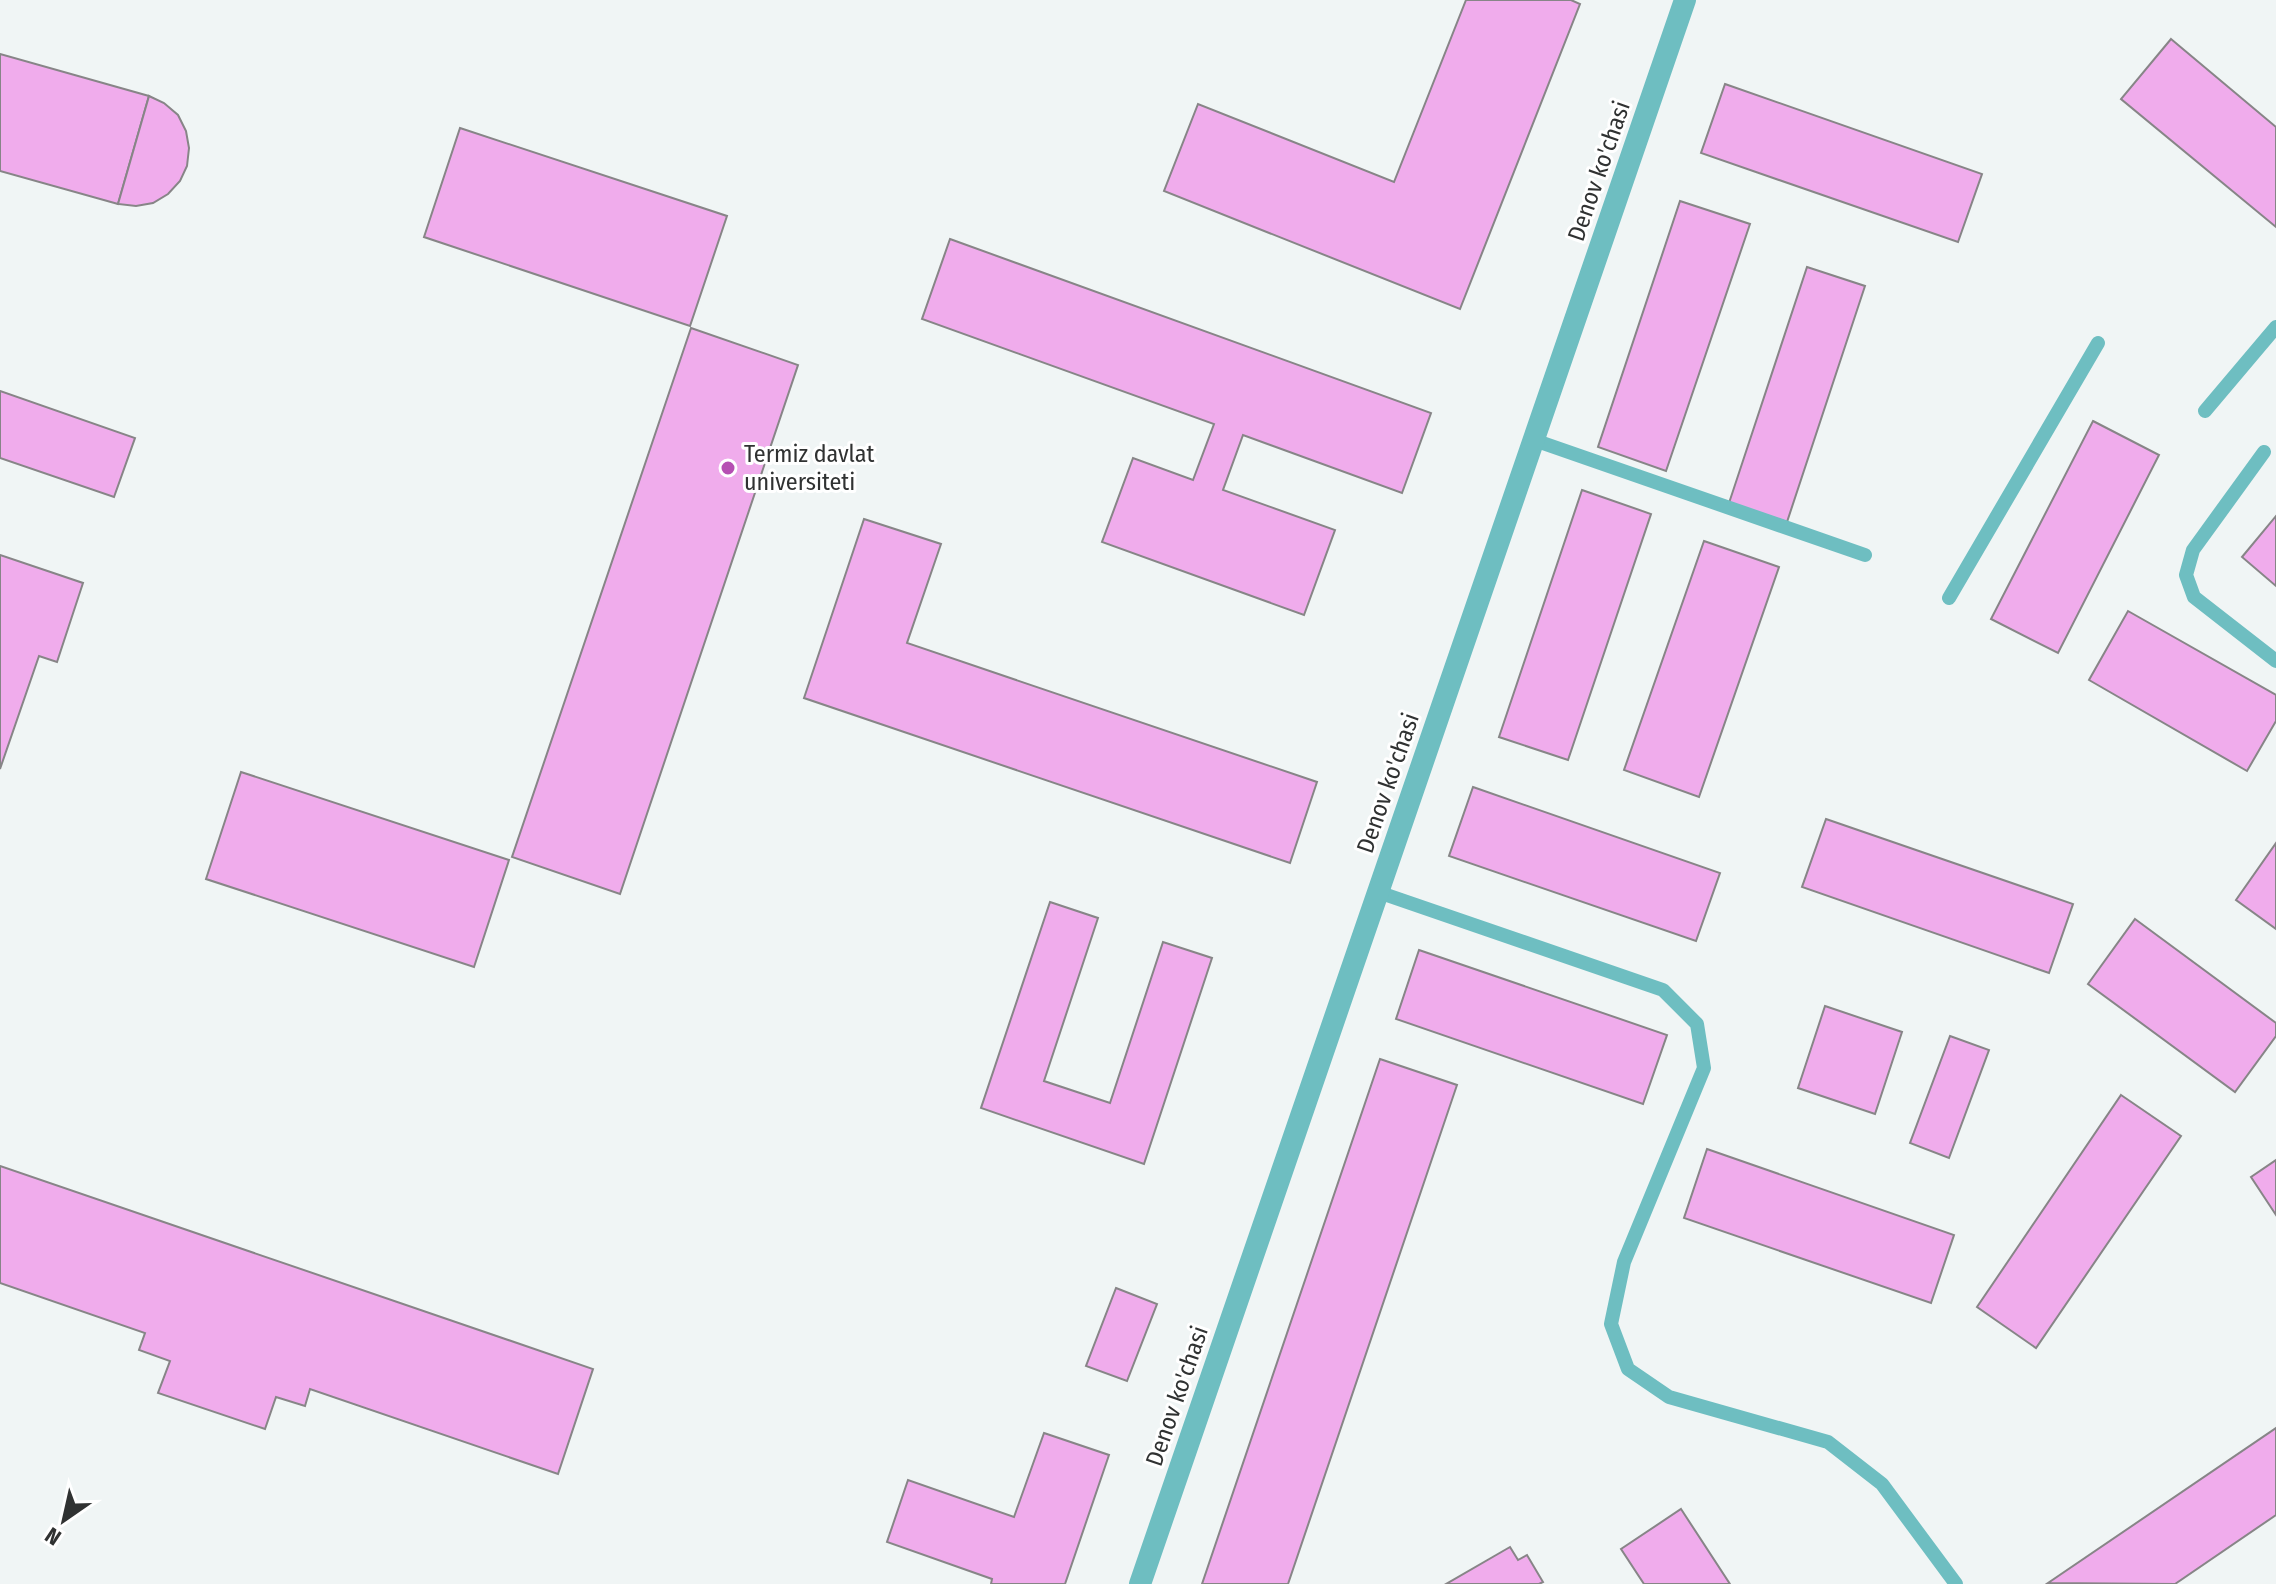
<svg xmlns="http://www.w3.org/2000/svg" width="2276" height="1584" font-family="'Fira Sans Condensed',sans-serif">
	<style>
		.building { fill: #f0acec; stroke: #878587; stroke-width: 2 }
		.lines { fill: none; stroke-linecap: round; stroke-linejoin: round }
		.service { stroke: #6ebec1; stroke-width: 14 }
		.tertiary { stroke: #6ebec1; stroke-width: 22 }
		.poi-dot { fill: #b64fb3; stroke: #fff; stroke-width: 3 }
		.labels { text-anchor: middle; stroke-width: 6; stroke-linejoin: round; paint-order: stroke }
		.street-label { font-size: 24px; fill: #303232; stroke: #fff }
		.poi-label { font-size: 24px; fill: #303232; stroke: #fff; text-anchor: start }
	</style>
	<rect width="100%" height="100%" fill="#f0f5f5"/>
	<g class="building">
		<path d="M1466 0H1571L1580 4 1460 309 1164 191 1198 104 1394 182Z"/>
		<path d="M2171 39 2276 127V227L2121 99Z"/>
		<path d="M0 54 149 96 118 204 0 171Z"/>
		<path d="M1725 84 1982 174 1958 242 1701 153Z"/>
		<path d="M149 96 164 103 178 115 186 131 189 148 187 166 180 181 168 194 153 203 136 206 118 204Z"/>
		<path d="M460 128 727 216 690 326 424 237Z"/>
		<path d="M1680 201 1750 224 1666 471 1598 447Z"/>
		<path d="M950 239 1431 413 1402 493 1243 435 1223 490 1335 530 1304 615 1102 542 1133 458 1193 480 1214 424 922 319Z"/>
		<path d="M1807 267 1865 286 1787 522 1729 503Z"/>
		<path d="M691 328 798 365 620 894 512 857Z"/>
		<path d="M0 391 135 438 114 497 0 458Z"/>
		<path d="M2093 421 2159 455 2058 653 1991 619Z"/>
		<path d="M1582 490 1651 514 1568 760 1499 737Z"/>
		<path d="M2276 516V586L2242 557Z"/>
		<path d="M864 519 941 544 907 643 1317 782 1290 863 804 698Z"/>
		<path d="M1704 541 1779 567 1699 797 1624 770Z"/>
		<path d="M0 555 83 583 57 662 39 656 0 769Z"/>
		<path d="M2128 611 2276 695V721L2247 771 2089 680Z"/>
		<path d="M241 772 509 860 474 967 206 879Z"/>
		<path d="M1473 787 1720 873 1696 941 1449 856Z"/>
		<path d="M1826 819 2073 904 2049 973 1802 887Z"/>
		<path d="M2276 843V929L2236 900Z"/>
		<path d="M1050 902 1098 918 1044 1081 1110 1103 1163 942 1212 958 1144 1164 981 1108Z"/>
		<path d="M2135 919 2276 1023V1036L2235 1092 2088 984Z"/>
		<path d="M1419 950 1667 1035 1643 1104 1396 1019Z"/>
		<path d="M1825 1006 1902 1032 1875 1114 1798 1088Z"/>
		<path d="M1950 1036 1989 1050 1949 1158 1910 1143Z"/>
		<path d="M1380 1059 1457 1085 1288 1584H1202Z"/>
		<path d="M2121 1095 2181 1136 2036 1348 1977 1307Z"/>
		<path d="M1707 1149 1954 1235 1931 1303 1684 1218Z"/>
		<path d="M2276 1160V1215L2251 1177Z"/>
		<path d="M0 1166 593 1369 558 1474 310 1389 305 1406 276 1397 265 1429 158 1393 170 1361 139 1350 145 1333 0 1283Z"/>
		<path d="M1116 1288 1157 1304 1127 1381 1086 1366Z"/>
		<path d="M2276 1428V1515L2175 1584 2048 1583Z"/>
		<path d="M1044 1433 1109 1455 1065 1584H991L992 1579 887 1542 908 1480 1014 1517Z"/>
		<path d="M1681 1509 1730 1584H1644L1621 1549Z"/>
		<path d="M1510 1547 1518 1560 1527 1555 1543 1582 1539 1584H1446Z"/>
	</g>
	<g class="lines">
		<g class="service">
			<path d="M2205 411 2276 327"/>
			<path d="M1534 440 1865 555"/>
			<path d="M2264 452 2193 550 2186 575 2194 597 2276 661"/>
			<path d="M1949 598 2098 343"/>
			<path d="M1378 892 1663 990 1697 1024 1704 1068 1624 1262 1611 1324 1628 1369 1669 1397 1828 1442 1882 1484 1956 1584"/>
		</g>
		<path class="tertiary" d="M1140 1584 1685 0"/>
	</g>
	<circle class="poi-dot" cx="728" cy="468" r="8"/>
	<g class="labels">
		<g class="street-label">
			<text transform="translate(1599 171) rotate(-71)" y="8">Denov ko'chasi</text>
			<text transform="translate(1388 783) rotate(-71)" y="8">Denov ko'chasi</text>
			<text transform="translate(1177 1396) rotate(-71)" y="8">Denov ko'chasi</text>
		</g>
		<g class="poi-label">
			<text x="744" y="462">Termiz davlat<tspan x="744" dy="28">universiteti</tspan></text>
		</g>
	</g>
	<g transform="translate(64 1520) rotate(214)" stroke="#ffffff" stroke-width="6" paint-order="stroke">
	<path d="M0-6L14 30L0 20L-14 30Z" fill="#303232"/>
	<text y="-12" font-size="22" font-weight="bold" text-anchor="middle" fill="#303232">N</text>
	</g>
</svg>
